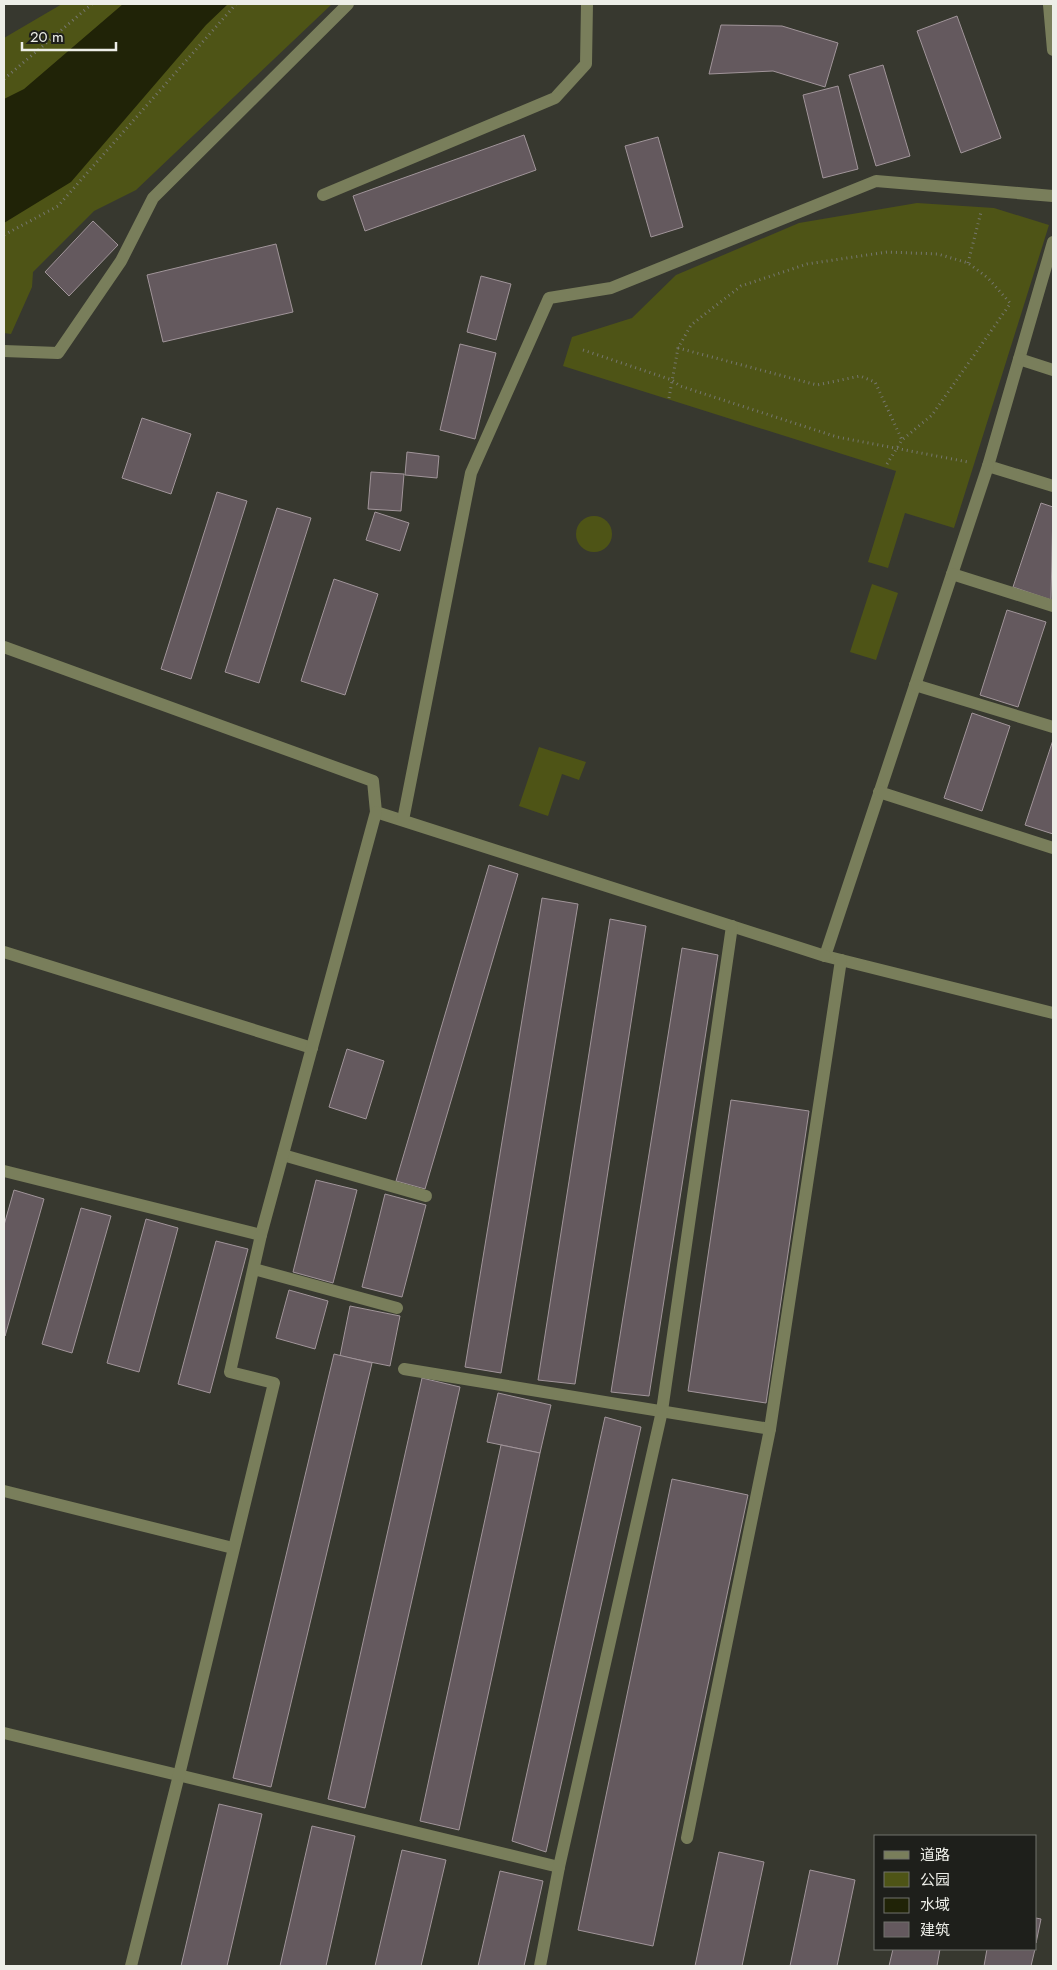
<svg xmlns="http://www.w3.org/2000/svg" width="1057" height="1970" font-family="Jost,'Noto Sans SC',sans-serif">
	<style>
		.green { fill: #4e5416 }
		.water { fill: #202307 }
		.building { fill: #64595e; stroke: #a1959a }
		.lines { fill: none; stroke-linecap: round; stroke-linejoin: round }
		.path { stroke: #76776f; stroke-width: 3; stroke-dasharray: 1 4; stroke-linecap: butt }
		.minor { stroke: #797e5b; stroke-width: 12 }
	</style>
	<rect width="100%" height="100%" fill="#37382f"/>
	<g class="green">
		<path d="M62 4H332L136 190 94 211 33 272 32 287 11 334 4 333V38Z"/>
		<path d="M917 203 994 208 1049 225 954 528 905 513 888 568 868 562 896 471 563 366 572 337 632 318 676 275 799 223Z"/>
		<circle cx="594" cy="534" r="18"/>
		<path d="M872 584 898 593 876 660 850 652Z"/>
		<path d="M539 747 586 762 579 780 562 774 548 816 519 806Z"/>
	</g>
	<path class="water" d="M123 4H228L206 25 71 182 4 223V99L24 89Z"/>
	<g class="building">
		<path d="M957 16 1001 138 961 153 917 31Z"/>
		<path d="M721 25 782 26 838 43 825 87 773 71 709 74Z"/>
		<path d="M883 65 910 156 876 166 849 75Z"/>
		<path d="M838 86 858 169 823 178 803 95Z"/>
		<path d="M524 135 536 170 365 231 353 196Z"/>
		<path d="M658 137 683 227 651 237 625 146Z"/>
		<path d="M93 221 118 245 69 296 45 272Z"/>
		<path d="M276 244 293 312 163 342 147 275Z"/>
		<path d="M481 276 511 284 496 340 467 332Z"/>
		<path d="M460 344 496 353 475 439 440 430Z"/>
		<path d="M142 418 191 434 171 494 122 478Z"/>
		<path d="M407 452 439 456 437 478 405 475Z"/>
		<path d="M371 472 404 474 401 511 368 509Z"/>
		<path d="M217 492 247 501 191 679 161 669Z"/>
		<path d="M1041 503 1053 507 1051 600 1013 587Z"/>
		<path d="M277 508 311 518 259 683 225 672Z"/>
		<path d="M375 512 409 523 400 551 366 540Z"/>
		<path d="M334 579 378 594 345 695 301 681Z"/>
		<path d="M1007 610 1046 622 1018 707 980 695Z"/>
		<path d="M972 713 1010 726 982 811 944 798Z"/>
		<path d="M1053 740V834L1025 825Z"/>
		<path d="M489 865 518 874 425 1189 396 1181Z"/>
		<path d="M542 898 578 904 501 1373 465 1367Z"/>
		<path d="M610 919 646 926 575 1384 538 1380Z"/>
		<path d="M682 948 718 955 649 1396 611 1392Z"/>
		<path d="M347 1049 384 1061 366 1119 329 1107Z"/>
		<path d="M731 1100 809 1111 766 1403 688 1391Z"/>
		<path d="M316 1180 357 1190 333 1283 293 1272Z"/>
		<path d="M14 1190 44 1199 5 1336 4 1225Z"/>
		<path d="M385 1194 426 1205 402 1297 362 1287Z"/>
		<path d="M81 1208 111 1216 72 1353 42 1344Z"/>
		<path d="M146 1219 178 1228 139 1372 107 1363Z"/>
		<path d="M216 1241 248 1249 210 1393 178 1384Z"/>
		<path d="M289 1290 328 1301 315 1349 276 1338Z"/>
		<path d="M350 1306 400 1316 390 1366 340 1356Z"/>
		<path d="M334 1354 372 1363 271 1787 233 1778Z"/>
		<path d="M422 1378 460 1387 365 1808 328 1799Z"/>
		<path d="M498 1393 551 1405 540 1453 487 1442Z"/>
		<path d="M605 1417 641 1427 546 1852 512 1841Z"/>
		<path d="M501 1445 540 1453 459 1830 420 1821Z"/>
		<path d="M672 1479 748 1495 653 1946 578 1930Z"/>
		<path d="M219 1804 262 1814 227 1966H181Z"/>
		<path d="M312 1826 355 1836 326 1966H280Z"/>
		<path d="M402 1850 446 1860 421 1966H375Z"/>
		<path d="M719 1852 764 1862 742 1966H695Z"/>
		<path d="M810 1870 855 1880 837 1966H790Z"/>
		<path d="M500 1871 543 1881 524 1966H478Z"/>
		<path d="M1036 1918 1041 1919 1036 1943Z"/>
		<path d="M893 1949H940L937 1966H889Z"/>
		<path d="M987 1949H1035L1031 1966H984Z"/>
	</g>
	<g class="lines">
		<g class="path">
			<path d="M4 79 92 4"/>
			<path d="M4 235 58 206 236 4"/>
			<path d="M968 263 981 212"/>
			<path d="M678 348 817 385 860 376 875 382 902 440"/>
			<path d="M583 350 672 380 680 386 837 437 968 462"/>
			<path d="M669 398 678 348 691 325 741 286 807 264 887 252 938 254 968 263 988 278 1011 304"/>
			<path d="M887 464 902 440 932 415 1010 304"/>
		</g>
		<g class="minor">
			<path d="M1053 4 1049 5 1053 50"/>
			<path d="M323 195 555 98 586 64 587 4"/>
			<path d="M1053 242 988 466 1053 486"/>
			<path d="M4 351 58 353 121 261 153 198 348 4"/>
			<path d="M1019 359 1053 370"/>
			<path d="M988 466 825 956 1053 1013"/>
			<path d="M952 574 1053 606"/>
			<path d="M4 647 373 781 376 812 825 956"/>
			<path d="M915 685 1053 727"/>
			<path d="M879 792 1053 848"/>
			<path d="M403 820 471 473 549 298 611 288 876 181 1053 196"/>
			<path d="M4 952 312 1048"/>
			<path d="M283 1155 426 1196"/>
			<path d="M4 1171 261 1235 376 812"/>
			<path d="M254 1269 397 1308"/>
			<path d="M404 1369 770 1429"/>
			<path d="M4 1491 233 1548"/>
			<path d="M4 1733 559 1867"/>
			<path d="M687 1838 770 1429 841 960"/>
			<path d="M131 1966 179 1775 274 1383 230 1372 261 1235"/>
			<path d="M540 1966 559 1867 662 1411 732 926"/>
		</g>
	</g>
	<rect width="1057" height="1970" fill="none" stroke="#edeee8" stroke-width="10"/>
	<rect x="874" y="1835" width="162" height="115" fill="#1e1f1b" stroke="#71726d"/>
	<rect x="884" y="1851" width="25" height="8" fill="#797e5b" stroke="#71726d"/>
	<text x="920" y="1860" font-size="15" fill="#edeee8">道路</text>
	<rect x="884" y="1872" width="25" height="15" fill="#4e5416" stroke="#71726d"/>
	<text x="920" y="1885" font-size="15" fill="#edeee8">公园</text>
	<rect x="884" y="1898" width="25" height="15" fill="#202307" stroke="#71726d"/>
	<text x="920" y="1910" font-size="15" fill="#edeee8">水域</text>
	<rect x="884" y="1922" width="25" height="15" fill="#64595e" stroke="#71726d"/>
	<text x="920" y="1935" font-size="15" fill="#edeee8">建筑</text>
	<path d="M22 42v8h94v-8" fill="none" stroke="#edeee8" stroke-width="2.5"/>
	<text x="30" y="42" font-size="15" fill="#edeee8" stroke="#1e1f1b" stroke-width="4" paint-order="stroke">20 m</text>
</svg>
